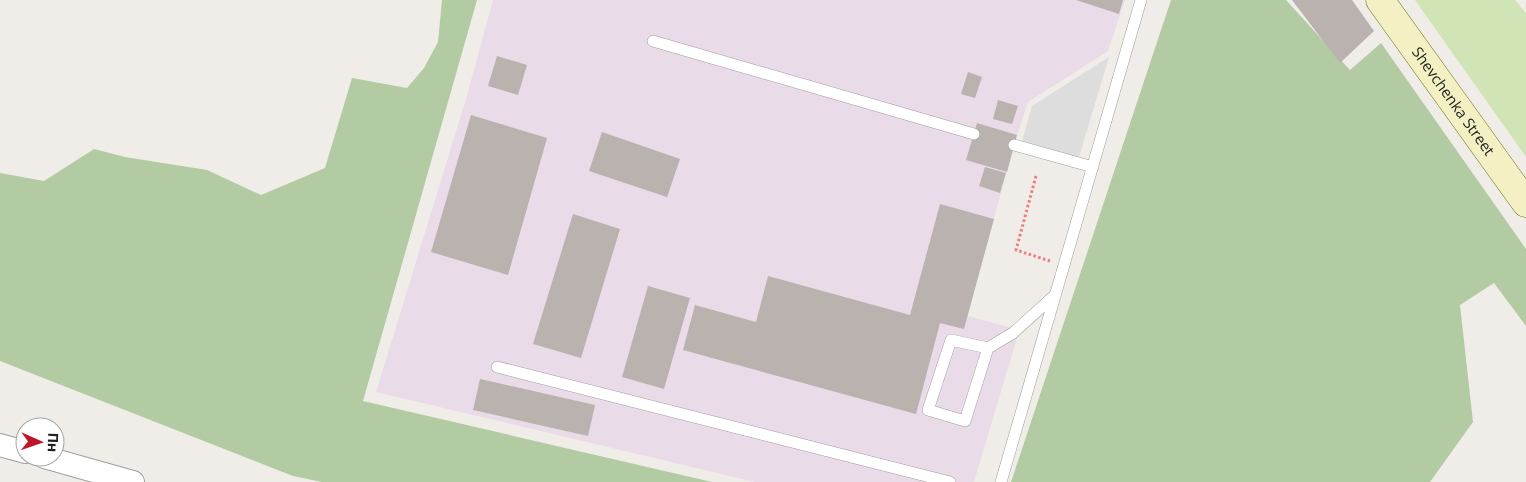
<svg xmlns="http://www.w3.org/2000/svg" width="1526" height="482" viewBox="0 0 1526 482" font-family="'Open Sans',sans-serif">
<rect width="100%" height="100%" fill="#f0ede9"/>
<path fill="#e9dbe7" d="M493 0H1125L1108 51 1028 102 1014 145 967 316 1009 327 1017 338 974 482H755L376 392 466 99Z"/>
<path fill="#d1e4b5" d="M1415 0H1515L1526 13V157Z"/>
<path fill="#b2cba2" d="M442 0H477L363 401 712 482H322L293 476 0 361V173L44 181 94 149 125 157 207 170 261 195 325 168 352 78 407 88 424 68 438 42Z
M1171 0H1286L1350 70 1381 43 1526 249V326L1494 283 1460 305 1473 422 1430 482H1011Z"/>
<path fill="#ddd" d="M1109 57 1079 157 1022 141 1032 106Z"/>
<path fill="#b9b2ae" d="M1076 0H1123L1119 14Z
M1292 0H1352L1374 31 1340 63Z
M497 56 527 65 518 95 488 86Z
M968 72 982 77 975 98 961 94Z
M998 100 1018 106 1012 124 993 119Z
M471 115 547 138 508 275 431 252Z
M977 123 1017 135 1007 172 966 160Z
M602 132 680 159 667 197 589 171Z
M985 167 1006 173 1000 193 979 186Z
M940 204 994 219 964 329 940 323 916 414 683 350 695 305 756 322 768 276 910 315Z
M573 214 620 229 581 358 533 344Z
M648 286 690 298 664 389 622 377Z
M480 379 595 405 588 436 473 410Z"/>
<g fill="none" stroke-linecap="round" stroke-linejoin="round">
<defs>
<path id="lane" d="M653 41 974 134
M1014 145 1093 167
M988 348 951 340 928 410 965 421 988 348 1013 333 1055 295
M497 367 950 482
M1001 482 1141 0"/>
<path id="street" d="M0 445 25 452
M44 457 133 482"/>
<g id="secondary">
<path id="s1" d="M1380 0 1526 203"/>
</g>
</defs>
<use href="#lane" stroke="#9e9e9e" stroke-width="12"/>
<use href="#street" stroke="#9e9e9e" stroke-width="24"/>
<use href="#secondary" stroke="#6e6f11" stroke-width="29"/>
<path stroke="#ec7e7f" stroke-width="3" stroke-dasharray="2.5 2.5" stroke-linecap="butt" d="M1036 176 1016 250 1050 261"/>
<use href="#lane" stroke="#fff" stroke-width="11"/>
<use href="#street" stroke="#fff" stroke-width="22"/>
<use href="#secondary" stroke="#f3f1c3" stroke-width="28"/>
</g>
<g text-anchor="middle" stroke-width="4.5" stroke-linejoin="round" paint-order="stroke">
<g font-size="15" fill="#212121" stroke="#fff">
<text dy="5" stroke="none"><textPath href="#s1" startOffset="125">Shevchenka Street</textPath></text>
</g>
</g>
<g transform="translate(40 442) rotate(92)"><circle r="24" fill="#ffffff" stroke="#a6a6a6"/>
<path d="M0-4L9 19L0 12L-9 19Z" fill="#bc1628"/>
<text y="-8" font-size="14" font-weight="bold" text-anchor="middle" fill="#212121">Пн</text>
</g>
</svg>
